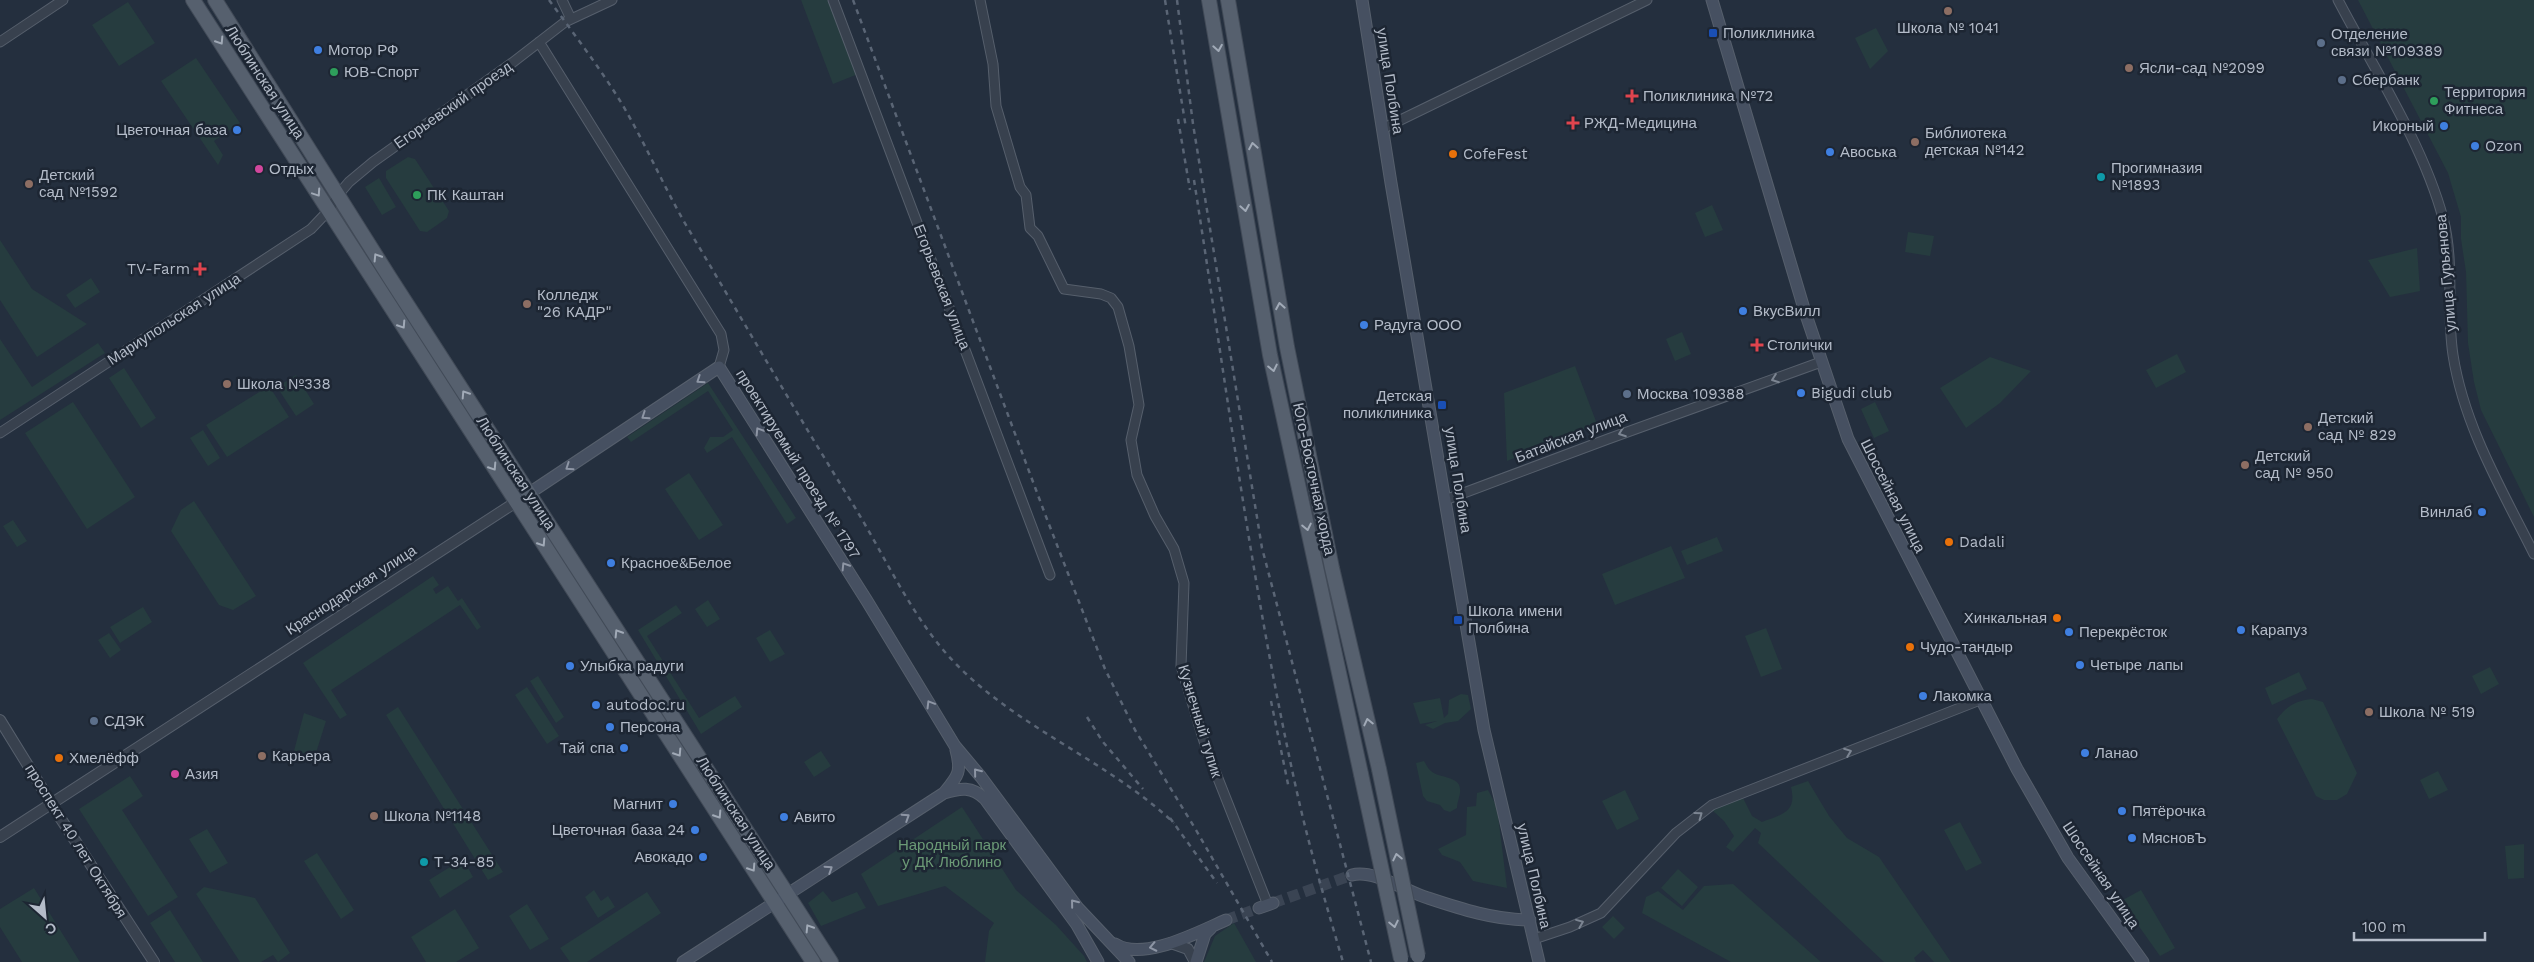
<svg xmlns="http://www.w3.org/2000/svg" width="2534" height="962" viewBox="0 0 2534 962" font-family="'Work Sans',sans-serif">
<rect width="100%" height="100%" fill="#242f3e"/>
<path fill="#263c3f" d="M801 0H828L858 74 833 84Z
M2358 0H2534V517L2481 410 2474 382 2468 343 2466 272 2461 239V217L2448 173Z
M128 2 155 43 119 66 92 25Z
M1876 28 1888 51 1870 69 1855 38Z
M196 58 240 123 214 141 223 155 218 165 161 81Z
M408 157 415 159 449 211 447 218 427 232 420 231 386 178V171Z
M379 178 396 207 382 215 365 187Z
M1712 205 1723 230 1705 237 1695 213Z
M1908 232 1934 236 1930 256 1905 252Z
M0 240 32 289 87 324 37 357 0 300Z
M2417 248 2420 291 2390 297 2368 260Z
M91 278 100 292 75 308 66 295Z
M1682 332 1691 354 1675 361 1666 339Z
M0 339 32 387 98 343 105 353 0 420Z
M2177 354 2186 372 2156 388 2146 370Z
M1990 357 2031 371 2000 403 1966 428 1940 388Z
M1575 366 1597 424 1507 461 1504 393Z
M124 368 156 418 141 428 109 378Z
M296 375 314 404 296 416 277 387Z
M708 383 796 518 787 524 732 437 707 453 704 448 710 437H723L733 430 708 391 631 442 627 437Z
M269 386 289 417 227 457 206 425Z
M73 402 135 497 87 529 25 433Z
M1875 402 1889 431 1874 438 1861 409Z
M203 430 220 458 208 466 190 438Z
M689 473 723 525 699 540 665 489Z
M194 501 256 596 233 610 219 605 171 531 181 510Z
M13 520 27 541 17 547 3 526Z
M1717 537 1723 551 1687 565 1681 551Z
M1671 546 1685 578 1615 605 1602 574Z
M433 576 439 585 433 589 436 594 448 586 458 601 462 598 481 627 477 630 460 605 331 690 347 715 340 719 303 663Z
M708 600 720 619 707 627 695 609Z
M676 605 682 613 647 636 699 718 735 696 742 707 701 734 638 630Z
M143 607 152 622 120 643 110 627Z
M1766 628 1782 669 1761 677 1745 636Z
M770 630 785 654 770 662 756 638Z
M109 633 121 650 110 658 98 640Z
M2490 667 2499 684 2481 694 2472 676Z
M2299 672 2307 689 2272 705 2265 688Z
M538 676 564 717 556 723 530 681Z
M527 687 559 736 547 744 515 695Z
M1461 694 1468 695 1471 709 1458 721 1445 723 1433 729 1425 725 1437 721 1420 724 1413 703 1440 698 1444 718 1448 714 1449 700Z
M2312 699 2323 702 2357 773 2347 794 2337 800H2324L2316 796 2277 719C2287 706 2295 701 2312 699Z
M398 707 503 872 488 880 386 715Z
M304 713 326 721 315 756 294 751Z
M821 751 831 766 814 777 804 762Z
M1424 761C1426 764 1428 769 1431 771 1438 778 1460 776 1460 789 1461 794 1457 802 1457 808L1450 812 1444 810 1440 805 1427 801 1423 796 1416 763Z
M2438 771 2448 790 2429 799 2420 780Z
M130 776 143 796 122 810 178 897 148 916 79 809Z
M1808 781 1829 816 1847 838 1879 857 1951 962H1934L1923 950 1914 958 1916 962H1884L1758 843 1761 833 1755 828 1733 852 1726 847 1734 836 1724 821 1712 810 1743 798 1752 816 1762 822C1783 814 1797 812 1791 787Z
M1488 790 1497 807 1507 888 1473 881 1460 862 1442 855 1438 849 1466 835 1467 807 1476 806 1477 793Z
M1625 790 1639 819 1617 830 1602 801Z
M962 807 1016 890 1056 925 1084 956 1087 962H985L989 931 994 923 945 886 878 906 861 874Z
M1960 822 1982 863 1966 871 1944 830Z
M207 829 228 863 210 873 189 839Z
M2524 844V878L2508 879 2505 846Z
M317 853 354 910 341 919 304 861Z
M463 859 473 877 440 898 429 880Z
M1678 869 1698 887 1682 906 1661 888Z
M1733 884 1821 962H1731L1642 913 1646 897 1658 891 1683 910 1704 886Z
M204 887 255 898 290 953 278 962 273 955 261 962H240L196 894Z
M34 888 80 962H22L0 927V909Z
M594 890 601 901 608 896 615 907 598 918 585 897Z
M2141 890 2175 948 2160 956 2121 901Z
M823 891 832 902 857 892 866 908 821 926 808 903Z
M647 892 661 913 587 962H570L560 948Z
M527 904 549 939 530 950 509 916Z
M455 909 479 948 456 962H426L411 937Z
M170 910 203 962H175L150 923Z
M1613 916 1625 928 1614 939 1602 927Z
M1234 923 1256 962H1204L1215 936Z"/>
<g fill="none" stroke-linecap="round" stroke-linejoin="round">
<path stroke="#3a4453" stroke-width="11" stroke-dasharray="11 5.5" stroke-linecap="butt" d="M1273 903 1352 875
M1226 920 1259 908"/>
<defs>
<path id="minor" d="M562 0 571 19
M833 0 1050 575
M980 0 993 64 996 106 1020 187 1026 195 1030 228 1038 236 1064 289 1101 294 1111 298 1118 307 1129 346 1139 405 1131 440 1137 475 1155 516 1174 549 1184 583 1181 666 1206 748 1268 905
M2338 0C2374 69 2423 144 2443 218 2455 263 2446 310 2453 355 2464 426 2502 490 2534 554
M0 42 63 0
M539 42 721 334 724 350 719 367
M1382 129 1647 0
M0 433 311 229 329 210 338 195 349 182 373 162 512 63 565 22 612 0
M1445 500 1608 439 1821 362
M1534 939 1570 927 1601 913 1676 833 1712 805 1980 700"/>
<path id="tertiary" d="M0 720 61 819 154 962
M0 837 516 502
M1171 943 1188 949 1195 962"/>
<path id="secondary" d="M1362 0 1391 183 1484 730 1539 962
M1712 0 1805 312 1848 439 2017 769 2068 858 2143 962
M516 502 719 367 867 601 955 746 981 777 1078 908 1129 962
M944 793C960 788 972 786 985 799L1077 925 1098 962
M1352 875C1374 869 1407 892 1428 898 1461 909 1495 920 1530 920
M1259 908 1273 903
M1115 944C1143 962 1198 932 1226 920
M683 962 944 793C958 776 962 772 956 750
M1196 962 1205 934 1211 928"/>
<path id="primary" d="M193 0 813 962
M215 0 390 278 831 962
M1209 0 1270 355 1361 774
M1228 0 1287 347 1332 568 1379 769"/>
</defs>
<use href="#minor" stroke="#565f6c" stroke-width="11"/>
<use href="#tertiary" stroke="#565f6c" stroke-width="12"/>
<use href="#secondary" stroke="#565f6c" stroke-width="13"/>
<use href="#primary" stroke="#414a57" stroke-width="16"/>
<use href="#minor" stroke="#38414e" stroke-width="9"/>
<use href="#tertiary" stroke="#38414e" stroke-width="10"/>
<use href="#secondary" stroke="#465061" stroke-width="11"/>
<use href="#primary" stroke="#56606e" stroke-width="14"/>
<path stroke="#5a6575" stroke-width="2.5" stroke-dasharray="5 5" stroke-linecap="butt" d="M549 0C574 34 600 68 622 104 645 143 663 185 686 225 742 319 796 413 854 506 886 558 914 622 957 665 1020 729 1108 761 1174 823
M853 0 1045 514 1105 669 1135 730 1196 830 1272 962
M1165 0 1186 128
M1177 0 1193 124 1262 548 1371 962
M1178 119 1190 190
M1194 180C1226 383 1252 588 1296 788 1309 847 1326 904 1343 962
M1271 701 1289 789
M1087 717 1103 742 1143 789
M1170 818 1217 883"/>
<defs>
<path id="primary-bridge" d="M1379 769 1418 956
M1361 774 1401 959"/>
</defs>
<use href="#primary-bridge" stroke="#414a57" stroke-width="16" stroke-linecap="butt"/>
<use href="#primary-bridge" stroke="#56606e" stroke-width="14"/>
</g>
<defs><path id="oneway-chevron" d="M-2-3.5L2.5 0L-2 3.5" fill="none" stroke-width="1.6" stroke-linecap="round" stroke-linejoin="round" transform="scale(1.25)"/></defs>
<g stroke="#a1aab7">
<use href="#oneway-chevron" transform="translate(220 41) rotate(57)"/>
<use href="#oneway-chevron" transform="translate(1218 48) rotate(80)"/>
<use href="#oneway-chevron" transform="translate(1253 146) rotate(-100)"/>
<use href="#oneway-chevron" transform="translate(317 193) rotate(56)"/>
<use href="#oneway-chevron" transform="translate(1245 208) rotate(80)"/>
<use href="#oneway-chevron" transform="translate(377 257) rotate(-122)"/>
<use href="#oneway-chevron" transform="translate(1280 306) rotate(-100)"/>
<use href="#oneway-chevron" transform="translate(402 325) rotate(57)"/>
<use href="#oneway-chevron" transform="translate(1273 368) rotate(78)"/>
<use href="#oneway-chevron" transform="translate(465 394) rotate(-123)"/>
<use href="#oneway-chevron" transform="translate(493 467) rotate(57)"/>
<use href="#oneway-chevron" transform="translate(1307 527) rotate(78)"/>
<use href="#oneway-chevron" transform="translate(542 543) rotate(57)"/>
<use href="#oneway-chevron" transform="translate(618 633) rotate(-122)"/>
<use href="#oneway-chevron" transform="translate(1368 722) rotate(-103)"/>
<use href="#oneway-chevron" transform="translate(678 753) rotate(57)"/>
<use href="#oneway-chevron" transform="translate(718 815) rotate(57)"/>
<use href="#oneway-chevron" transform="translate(1397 857) rotate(-102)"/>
<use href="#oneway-chevron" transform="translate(752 868) rotate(57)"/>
<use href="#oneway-chevron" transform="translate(1394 924) rotate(78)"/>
<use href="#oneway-chevron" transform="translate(809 928) rotate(-122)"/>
</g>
<g stroke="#7c8592">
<use href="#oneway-chevron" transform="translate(1775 379) rotate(160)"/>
<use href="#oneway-chevron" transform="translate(1622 433) rotate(160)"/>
<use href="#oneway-chevron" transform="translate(1848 752) rotate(-21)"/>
<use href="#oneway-chevron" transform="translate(1699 815) rotate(-36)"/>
<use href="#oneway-chevron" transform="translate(1580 923) rotate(-22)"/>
</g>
<g stroke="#8e96a5">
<use href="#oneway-chevron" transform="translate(700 380) rotate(146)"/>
<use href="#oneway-chevron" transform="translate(645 416) rotate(146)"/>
<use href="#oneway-chevron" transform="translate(759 431) rotate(-122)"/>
<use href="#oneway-chevron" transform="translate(569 467) rotate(146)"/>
<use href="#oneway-chevron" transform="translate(845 566) rotate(-122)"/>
<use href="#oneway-chevron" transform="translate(930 704) rotate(-121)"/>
<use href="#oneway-chevron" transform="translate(977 772) rotate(-129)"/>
<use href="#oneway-chevron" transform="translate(906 817) rotate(-33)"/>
<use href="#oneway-chevron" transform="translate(829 869) rotate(-33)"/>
<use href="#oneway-chevron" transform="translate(1074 903) rotate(-129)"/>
<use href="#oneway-chevron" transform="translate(1153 947) rotate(168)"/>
</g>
<g fill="#8d6e63" stroke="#1d2633" stroke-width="2">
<circle cx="1948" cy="11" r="5"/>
<circle cx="2129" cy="68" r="5"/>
<circle cx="1915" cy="142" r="5"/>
<circle cx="29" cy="184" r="5"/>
<circle cx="527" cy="304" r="5"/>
<circle cx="227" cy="384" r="5"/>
<circle cx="2308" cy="427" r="5"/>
<circle cx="2245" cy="465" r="5"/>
<circle cx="2369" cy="712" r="5"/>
<circle cx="262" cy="756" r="5"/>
<circle cx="374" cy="816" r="5"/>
</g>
<g fill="#1a4fb4" stroke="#1d2633" stroke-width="2">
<rect x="1708" y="28" width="10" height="10" rx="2.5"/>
<rect x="1437" y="400" width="10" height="10" rx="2.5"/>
<rect x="1453" y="615" width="10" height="10" rx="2.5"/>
</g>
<g fill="#5c6f8a" stroke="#1d2633" stroke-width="2">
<circle cx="2321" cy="43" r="5"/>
<circle cx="2342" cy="80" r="5"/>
<circle cx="1627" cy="394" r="5"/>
<circle cx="94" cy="721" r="5"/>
</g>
<g fill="#3f7fe0" stroke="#1d2633" stroke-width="2">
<circle cx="318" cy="50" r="5"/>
<circle cx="2444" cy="126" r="5"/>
<circle cx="237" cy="130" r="5"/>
<circle cx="2475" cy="146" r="5"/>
<circle cx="1830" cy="152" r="5"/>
<circle cx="1743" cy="311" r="5"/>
<circle cx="1364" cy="325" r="5"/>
<circle cx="1801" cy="393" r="5"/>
<circle cx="2482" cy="512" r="5"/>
<circle cx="611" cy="563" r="5"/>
<circle cx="2241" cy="630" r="5"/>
<circle cx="2069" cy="632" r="5"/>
<circle cx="2080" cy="665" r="5"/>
<circle cx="570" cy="666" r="5"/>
<circle cx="1923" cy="696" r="5"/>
<circle cx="596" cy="705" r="5"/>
<circle cx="610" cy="727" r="5"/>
<circle cx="624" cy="748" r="5"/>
<circle cx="2085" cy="753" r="5"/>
<circle cx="673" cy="804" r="5"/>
<circle cx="2122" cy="811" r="5"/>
<circle cx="784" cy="817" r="5"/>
<circle cx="695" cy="830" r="5"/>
<circle cx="2132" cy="838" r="5"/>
<circle cx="703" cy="857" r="5"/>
</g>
<g fill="#2e9e5b" stroke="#1d2633" stroke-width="2">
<circle cx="334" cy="72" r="5"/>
<circle cx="2434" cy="101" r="5"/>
<circle cx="417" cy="195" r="5"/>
</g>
<g fill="#e0444e" stroke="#1d2633" stroke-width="2">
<path d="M1629.5 88.5h5v5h5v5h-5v5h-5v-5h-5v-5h5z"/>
<path d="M1570.5 115.5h5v5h5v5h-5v5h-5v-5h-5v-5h5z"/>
<path d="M197.5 261.5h5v5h5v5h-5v5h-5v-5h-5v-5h5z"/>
<path d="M1754.5 337.5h5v5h5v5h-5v5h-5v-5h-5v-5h5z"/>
</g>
<g fill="#e8710a" stroke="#1d2633" stroke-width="2">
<circle cx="1453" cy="154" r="5"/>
<circle cx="1949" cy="542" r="5"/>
<circle cx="2057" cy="618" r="5"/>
<circle cx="1910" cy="647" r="5"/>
<circle cx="59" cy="758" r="5"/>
</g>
<g fill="#d1479c" stroke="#1d2633" stroke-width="2">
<circle cx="259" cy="169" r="5"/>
<circle cx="175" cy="774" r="5"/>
</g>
<g fill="#0f9aa8" stroke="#1d2633" stroke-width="2">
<circle cx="2101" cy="177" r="5"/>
<circle cx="424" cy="862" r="5"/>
</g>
<g text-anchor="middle" stroke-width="5" stroke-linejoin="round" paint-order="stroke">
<g font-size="15" fill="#b4bcc9" stroke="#1d2633" text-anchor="start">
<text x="1948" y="33" text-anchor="middle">Школа № 1041</text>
<text x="1723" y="38">Поликлиника</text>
<text x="2331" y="39">Отделение<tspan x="2331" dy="17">связи №109389</tspan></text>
<text x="328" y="55">Мотор РФ</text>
<text x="2139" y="73">Ясли-сад №2099</text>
<text x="344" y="77">ЮВ-Спорт</text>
<text x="2352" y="85">Сбербанк</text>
<text x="2444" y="97">Территория<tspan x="2444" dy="17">Фитнеса</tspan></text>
<text x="1643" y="101">Поликлиника №72</text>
<text x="1584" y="128">РЖД-Медицина</text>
<text x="2434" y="131" text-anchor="end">Икорный</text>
<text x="227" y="135" text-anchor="end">Цветочная база</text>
<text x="1925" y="138">Библиотека<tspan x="1925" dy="17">детская №142</tspan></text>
<text x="2485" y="151">Ozon</text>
<text x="1840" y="157">Авоська</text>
<text x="1463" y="159">CofeFest</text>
<text x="2111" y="173">Прогимназия<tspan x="2111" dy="17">№1893</tspan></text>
<text x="269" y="174">Отдых</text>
<text x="39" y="180">Детский<tspan x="39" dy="17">сад №1592</tspan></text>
<text x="427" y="200">ПК Каштан</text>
<text x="190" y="274" text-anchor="end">TV-Farm</text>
<text x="537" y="300">Колледж<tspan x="537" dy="17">"26 КАДР"</tspan></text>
<text x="1753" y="316">ВкусВилл</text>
<text x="1374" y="330">Радуга ООО</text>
<text x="1767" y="350">Столички</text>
<text x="237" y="389">Школа №338</text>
<text x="1811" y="398">Bigudi club</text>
<text x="1637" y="399">Москва 109388</text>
<text x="1432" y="401" text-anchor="end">Детская<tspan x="1432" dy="17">поликлиника</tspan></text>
<text x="2318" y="423">Детский<tspan x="2318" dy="17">сад № 829</tspan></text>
<text x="2255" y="461">Детский<tspan x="2255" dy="17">сад № 950</tspan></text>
<text x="2472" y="517" text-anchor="end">Винлаб</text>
<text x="1959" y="547">Dadali</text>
<text x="621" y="568">Красное&amp;Белое</text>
<text x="1468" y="616">Школа имени<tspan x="1468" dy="17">Полбина</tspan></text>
<text x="2047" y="623" text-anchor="end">Хинкальная</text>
<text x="2251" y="635">Карапуз</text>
<text x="2079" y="637">Перекрёсток</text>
<text x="1920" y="652">Чудо-тандыр</text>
<text x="2090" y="670">Четыре лапы</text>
<text x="580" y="671">Улыбка радуги</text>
<text x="1933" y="701">Лакомка</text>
<text x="606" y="710">autodoc.ru</text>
<text x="2379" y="717">Школа № 519</text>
<text x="104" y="726">СДЭК</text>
<text x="620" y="732">Персона</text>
<text x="614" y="753" text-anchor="end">Тай спа</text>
<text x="2095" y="758">Ланао</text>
<text x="272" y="761">Карьера</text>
<text x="69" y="763">Хмелёфф</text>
<text x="185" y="779">Азия</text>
<text x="663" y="809" text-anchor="end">Магнит</text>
<text x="2132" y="816">Пятёрочка</text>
<text x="384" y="821">Школа №1148</text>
<text x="794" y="822">Авито</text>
<text x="685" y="835" text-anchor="end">Цветочная база 24</text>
<text x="2142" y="843">МясновЪ</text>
<text x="693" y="862" text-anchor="end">Авокадо</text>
<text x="434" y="867">Т-34-85</text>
</g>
<g font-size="15" fill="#b4bcc9" stroke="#1d2633">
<text transform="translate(1390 81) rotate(81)" y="5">улица Полбина</text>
<text transform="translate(265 82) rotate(57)" y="5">Люблинская улица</text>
<text transform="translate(453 105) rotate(-35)" y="5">Егорьевский проезд</text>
<text transform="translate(2446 273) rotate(-95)" y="5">улица Гурьянова</text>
<text transform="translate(942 287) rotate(69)" y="5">Егорьевская улица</text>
<text transform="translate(174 319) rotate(-33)" y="5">Мариупольская улица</text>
<text transform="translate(1571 437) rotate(-21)" y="5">Батайская улица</text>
<text transform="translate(798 464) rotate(58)" y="5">проектируемый проезд № 1797</text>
<text transform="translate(516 473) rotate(57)" y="5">Люблинская улица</text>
<text transform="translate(1314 479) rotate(78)" y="5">Юго-Восточная хорда</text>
<text transform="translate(1458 480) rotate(81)" y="5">улица Полбина</text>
<text transform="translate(1893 496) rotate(63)" y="5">Шоссейная улица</text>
<text transform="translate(351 590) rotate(-33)" y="5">Краснодарская улица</text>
<text transform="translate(1200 721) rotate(73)" y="5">Кузнечный тупик</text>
<text transform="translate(736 813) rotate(57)" y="5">Люблинская улица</text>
<text transform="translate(76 841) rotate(58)" y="5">проспект 40 лет Октября</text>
<text transform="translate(2101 875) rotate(56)" y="5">Шоссейная улица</text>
<text transform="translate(1534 876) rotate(77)" y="5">улица Полбина</text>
</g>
<g font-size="15" fill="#6b9a76" stroke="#1d2633">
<text x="952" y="850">Народный парк<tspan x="952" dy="17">у ДК Люблино</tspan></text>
</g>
</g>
<g transform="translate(45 917) rotate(153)" stroke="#1d2633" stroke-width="4" paint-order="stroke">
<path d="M0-4L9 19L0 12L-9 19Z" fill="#b4bcc9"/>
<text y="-8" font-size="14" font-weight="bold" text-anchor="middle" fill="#b4bcc9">С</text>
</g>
<path d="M2354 932v8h131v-8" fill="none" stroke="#b4bcc9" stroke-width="2.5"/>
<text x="2362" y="932" font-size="15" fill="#b4bcc9" stroke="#1d2633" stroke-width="4" paint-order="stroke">100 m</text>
</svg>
